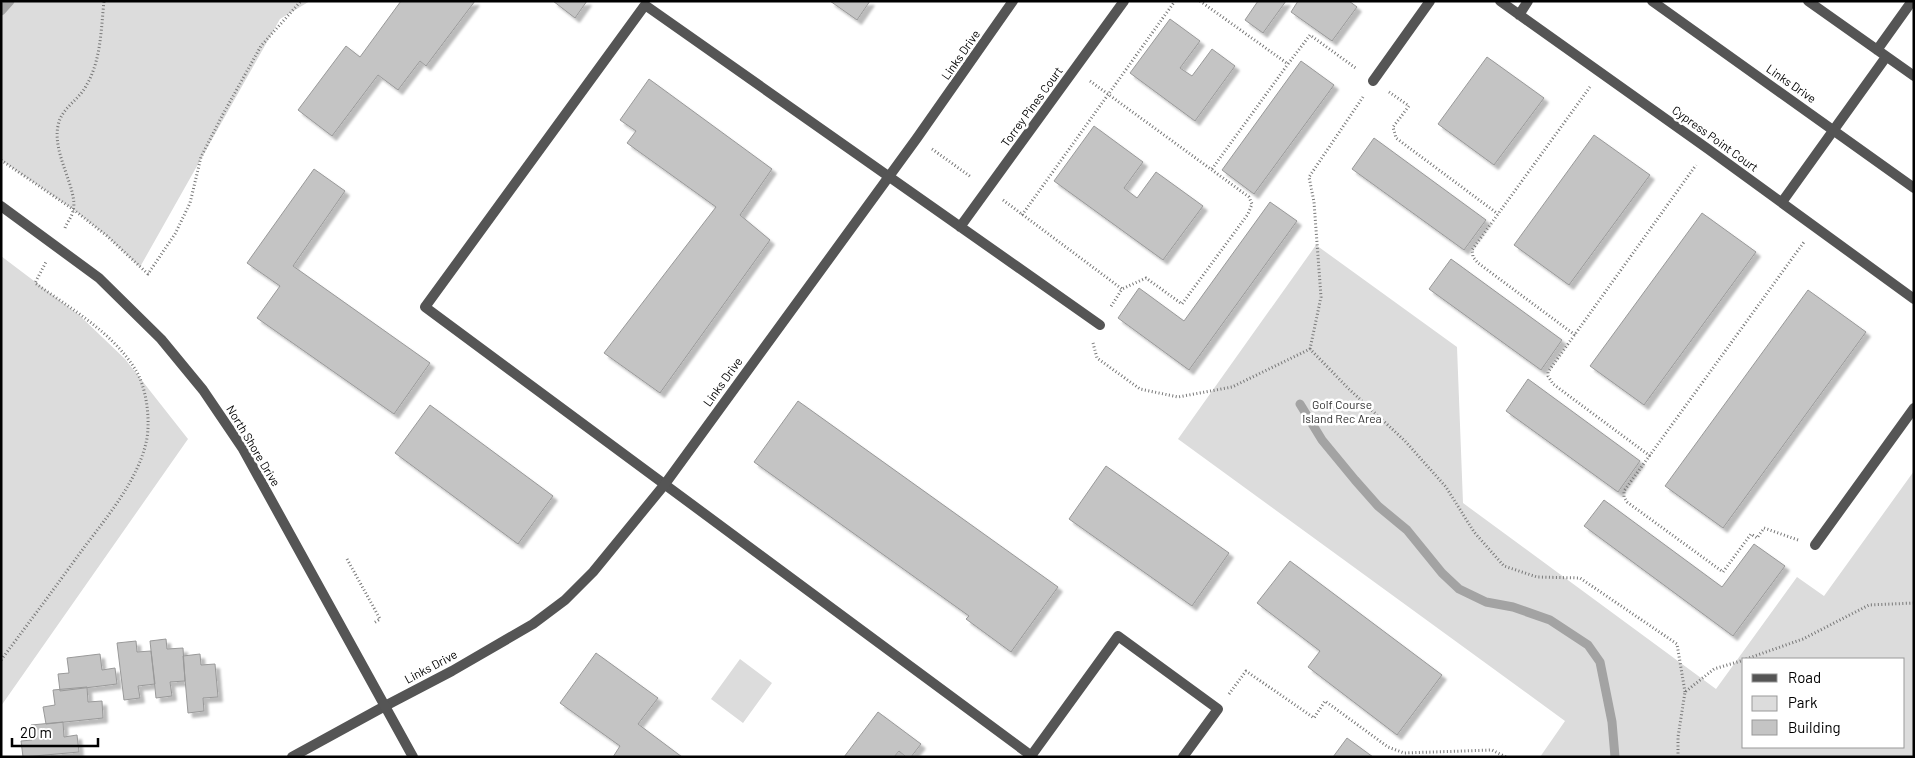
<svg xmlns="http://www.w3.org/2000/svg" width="1915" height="758" viewBox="0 0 1915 758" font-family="Barlow,sans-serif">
<defs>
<filter id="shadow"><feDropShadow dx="4.5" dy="4.5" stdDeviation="1" flood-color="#0004"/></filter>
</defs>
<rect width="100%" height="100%" fill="#fff"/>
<path fill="#dcdcdc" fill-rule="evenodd" d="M1 1H310L280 19 140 267 107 236 74 210 1 160Z
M1316 245 1457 347 1463 503 1716 689 1797 577 1824 596 1914 471V757H1540L1565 721 1178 439ZM1904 659V747H1744V659Z
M1 256 79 315 125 359 188 439 1 706Z
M740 659 772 683 743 723 711 699Z"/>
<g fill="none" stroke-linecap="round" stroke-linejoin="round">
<path stroke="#a3a3a3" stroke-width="9" d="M1 11 10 1
M1300 404 1322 440 1355 480 1378 506 1407 530 1442 573 1459 589 1486 602 1513 607 1550 620 1588 645 1600 662 1612 722 1615 757"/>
</g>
<path fill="#c4c4c4" stroke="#999" filter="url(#shadow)" d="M401 1H475L426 66 420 61 398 90 378 75 332 136 298 110 346 46 360 57Z
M553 1H587L575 18Z
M830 1H870L857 20Z
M1258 1H1286L1263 33 1245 20Z
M1298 1H1349L1357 7 1332 41 1291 12Z
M1170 19 1200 41 1180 68 1192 76 1212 49 1235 66 1195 121 1130 73Z
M1487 57 1544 98 1494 165 1438 124Z
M1301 61 1334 85 1254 194 1222 170Z
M649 79 772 169 740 215 770 240 660 393 604 353 716 207 627 143 636 131 620 120Z
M1094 126 1143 162 1124 188 1137 198 1156 172 1203 206 1163 260 1054 181Z
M1594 135 1650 175 1569 285 1514 245Z
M1374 138 1486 220 1464 250 1352 169Z
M314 169 345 191 293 266 430 363 394 414 257 318 280 286 247 263Z
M1270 202 1297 221 1189 370 1118 318 1139 288 1184 321Z
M1702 213 1756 252 1644 405 1590 366Z
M1451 259 1562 340 1541 370 1429 289Z
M1808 290 1866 332 1723 528 1665 486Z
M1528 379 1640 461 1618 492 1506 411Z
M798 401 1058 587 1011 652 966 619 969 616 754 462Z
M430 405 553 496 518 544 395 453Z
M1106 466 1229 553 1192 606 1069 519Z
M1604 500 1722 587 1754 544 1785 566 1733 636 1584 526Z
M1290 561 1442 675 1397 735 1308 667 1320 651 1257 603Z
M166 639 167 649 183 648 185 681 170 682 172 696 156 698 150 641Z
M136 641 137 652 151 651 155 684 138 686 140 698 124 700 117 643Z
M596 653 658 698 638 724 682 757H613L620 746 560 703Z
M100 654 102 670 115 668 117 684 60 691 58 674 69 673 67 658Z
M200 654 201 665 215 664 218 697 203 698 204 711 188 713 183 656Z
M87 687 88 702 102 701 103 718 46 724 43 707 55 705 53 690Z
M878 712 921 744 911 757H906L899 751 894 757H844Z
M63 722 64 737 77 735 79 752 23 757 21 741 32 740 31 725Z
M1347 738 1373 757H1333Z"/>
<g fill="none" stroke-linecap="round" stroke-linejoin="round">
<path stroke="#777" stroke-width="3" stroke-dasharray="1 2.5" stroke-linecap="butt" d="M1200 1 1288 64 1310 35 1357 69
M1090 81 1249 197 1252 204 1248 214 1182 304 1146 278 1122 289
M1389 92 1409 106 1393 127 1396 138 1498 214
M932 149 971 177
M1 160 74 210 107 236 148 274 175 234 190 203 201 157 222 116 261 46 301 1
M1212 169 1288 64
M1003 200 1122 289 1110 308
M1022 215 1175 1
M65 228C67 222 72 217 73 211 79 191 52 154 58 126 61 108 78 101 86 86 101 61 101 30 104 1
M1575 335 1478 263 1473 257 1472 250 1590 87
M1093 343 1097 358 1140 389 1178 397 1232 387 1310 349 1349 389 1405 441 1446 487 1474 532 1504 566 1537 577 1580 578 1677 644 1685 692
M1310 349 1321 297 1314 202 1309 177 1363 97
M1650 456 1553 384 1548 376V372L1696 165
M1798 540 1764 528 1757 538 1751 534 1723 572 1627 502 1624 497V491L1804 242
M347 559 380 619 374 623
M1746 659 1803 639 1869 605 1914 603
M1 660C28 624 54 589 80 553 105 519 136 484 146 443 151 423 147 387 135 369 112 332 70 308 35 283L46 262
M1229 694 1246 671 1314 718 1325 701 1388 747 1404 753 1492 750 1506 757
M1678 757V737L1685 692 1714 669 1744 660"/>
<path stroke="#555" stroke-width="10" d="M1500 1 1708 149 1914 299
M1808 1 1914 76
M1519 15 1528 1
M1877 50 1912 1
M1373 81 1430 1
M1782 202 1886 57
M960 227 1124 1
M1815 545 1914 408
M1031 756 1118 636 1218 709 1183 757
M292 757 385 706
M1033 757 425 307 645 5 1100 325"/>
<path stroke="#555" stroke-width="10" d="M1652 1 1914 188
M385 706 452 671 533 624 565 600 593 572 665 484 917 138 1013 1"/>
<path stroke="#555" stroke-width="10" d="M1 206 99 278 161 339 203 390 243 449 413 757"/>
</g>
<g text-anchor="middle" stroke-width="5" stroke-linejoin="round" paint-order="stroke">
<g font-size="12" fill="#000" stroke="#fff">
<text transform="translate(961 55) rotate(-55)" y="4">Links Drive</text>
<text transform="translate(1791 84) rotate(35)" y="4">Links Drive</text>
<text transform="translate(1032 107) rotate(-54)" y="4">Torrey Pines Court</text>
<text transform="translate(1715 139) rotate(36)" y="4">Cypress Point Court</text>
<text transform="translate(723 382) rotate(-54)" y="4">Links Drive</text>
<text transform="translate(253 446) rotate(59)" y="4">North Shore Drive</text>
<text transform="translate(431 667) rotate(-28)" y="4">Links Drive</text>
</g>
<g font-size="12" fill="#333" stroke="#fff">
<text x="1342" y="409">Golf Course<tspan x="1342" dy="14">Island Rec Area</tspan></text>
</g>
</g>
<rect width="1915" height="758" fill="none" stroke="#000000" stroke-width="5"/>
<rect x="1742" y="658" width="162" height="90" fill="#ffffff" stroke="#999999"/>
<rect x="1752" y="674" width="25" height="8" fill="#555555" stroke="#999999"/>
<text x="1788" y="683" font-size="15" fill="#000000">Road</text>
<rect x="1752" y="696" width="25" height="15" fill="#dcdcdc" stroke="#999999"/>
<text x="1788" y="708" font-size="15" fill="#000000">Park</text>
<rect x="1752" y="720" width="25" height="15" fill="#c4c4c4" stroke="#999999"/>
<text x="1788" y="733" font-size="15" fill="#000000">Building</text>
<path d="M12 738v8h86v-8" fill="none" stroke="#000000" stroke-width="2.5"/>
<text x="20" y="738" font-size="15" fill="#000000" stroke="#ffffff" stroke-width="4" paint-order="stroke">20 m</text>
</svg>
